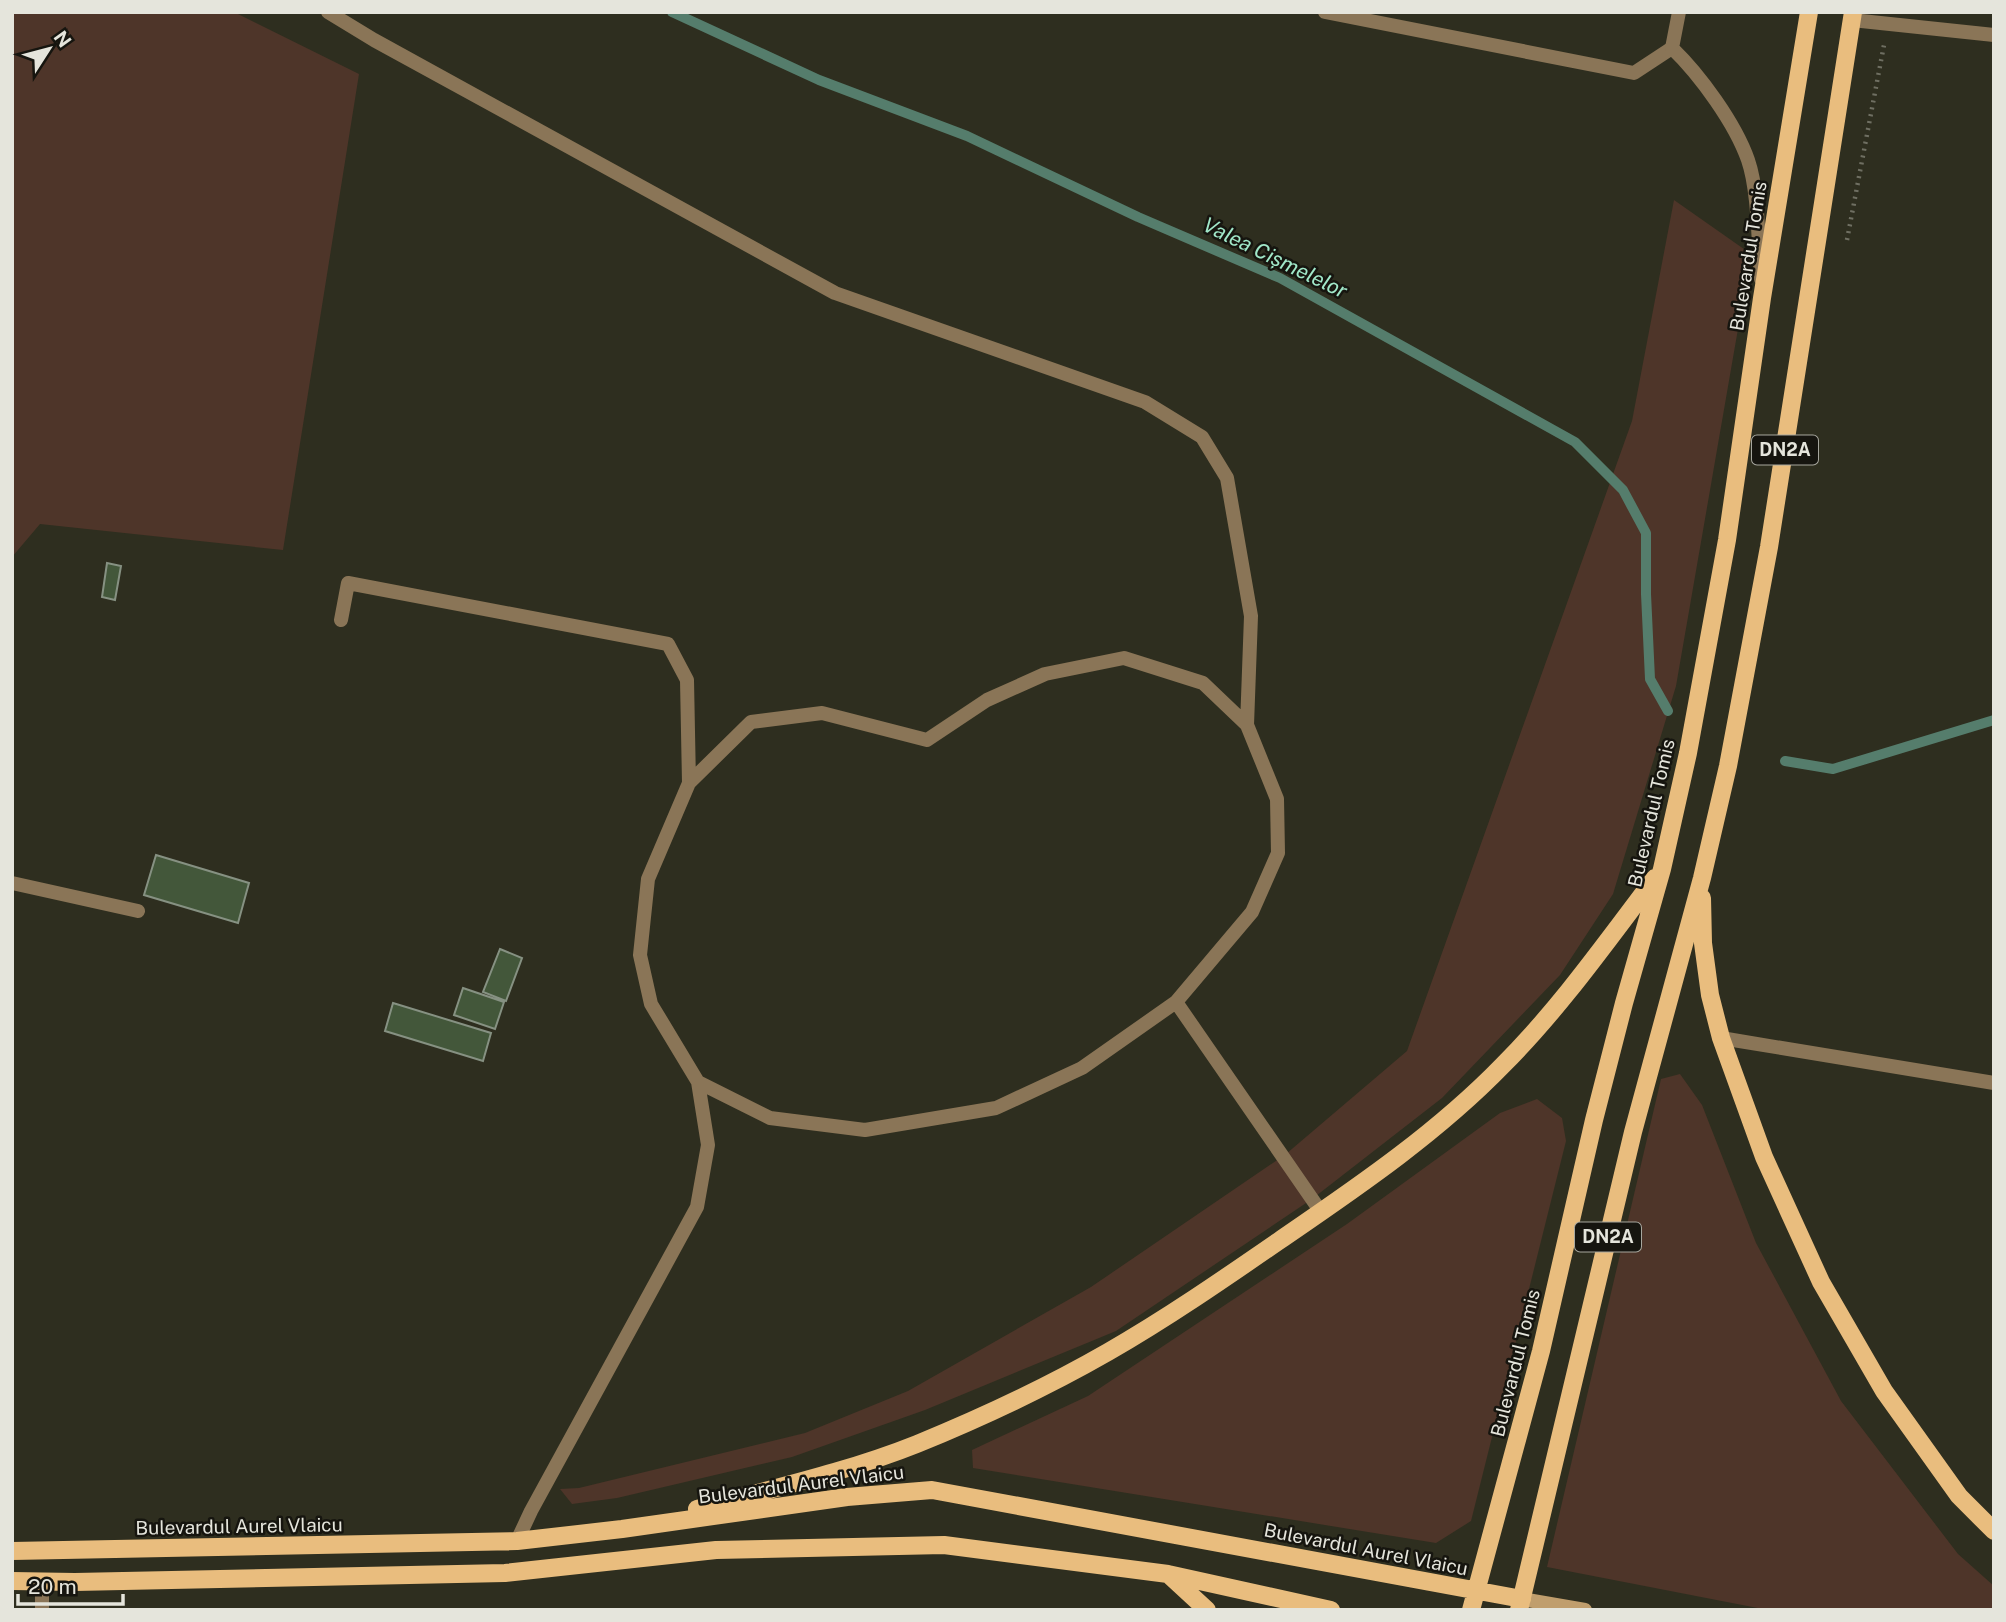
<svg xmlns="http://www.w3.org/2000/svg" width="2006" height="1622" viewBox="0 0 2006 1622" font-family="'Public Sans',sans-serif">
<rect width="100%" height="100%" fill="#2e2e1f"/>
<path fill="#4e3529" d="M12 12H234L359 74 283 550 40 524 12 557Z
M1674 200 1751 254 1676 686 1613 894 1560 975 1442 1098 1312 1199 1116 1331 925 1410 792 1457 617 1498 572 1504 560 1489 579 1488 805 1433 908 1391 1091 1287 1286 1154 1407 1051 1632 421Z
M1680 1074 1702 1105 1756 1243 1841 1401 1958 1554 1994 1586V1610H1768L1547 1567 1661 1079Z
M1537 1099 1562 1118 1566 1141 1471 1521 1436 1543 973 1468 972 1450 1088 1396 1347 1224 1500 1113Z"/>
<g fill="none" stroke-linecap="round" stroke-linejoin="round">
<path stroke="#557d6c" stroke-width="10" d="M672 12 819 80 967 136 1138 217 1280 278 1575 442 1623 490 1646 533V594L1650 679 1668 711
M1785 761 1833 769 1994 720"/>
</g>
<path fill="#43573a" stroke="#869182" stroke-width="2" d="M107 563 121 566 115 600 102 597Z
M156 855 249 883 238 923 144 895Z
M500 949 522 958 506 1001 483 992Z
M463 988 504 1002 495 1029 454 1015Z
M393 1003 491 1033 483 1061 385 1031Z"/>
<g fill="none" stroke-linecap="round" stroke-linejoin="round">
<path stroke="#6f6f62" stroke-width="4.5" stroke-dasharray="2 5" stroke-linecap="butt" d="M1847 240 1884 45"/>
<path stroke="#8a7557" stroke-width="14" d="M328 12 374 40 835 293 1145 402 1202 437 1227 478 1251 616 1247 725 1277 799 1278 853 1252 912 1176 1002 1082 1068 996 1108 865 1130 770 1118 698 1082
M1325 12 1634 73 1672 48
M1852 20 1994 35
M341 620 348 583 668 644 687 680 689 783
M12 883 138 911
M1176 1002 1321 1212
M1721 1038 1994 1083
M517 1541 531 1511 697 1207 708 1145 698 1082 651 1004 640 955 648 879 689 783 751 722 822 713 927 740 987 700 1045 674 1124 658 1203 683 1247 725
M42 1610V1582"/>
<path stroke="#8a7557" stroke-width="14" d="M1679 12 1672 48C1700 75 1735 123 1748 160 1759 192 1758 244 1761 279"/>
<path stroke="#c09e6d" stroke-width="14" d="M1522 1599 1585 1610"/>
<path stroke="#e9bd7e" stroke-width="18" d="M1702 898 1703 943 1710 995 1721 1038 1764 1157 1821 1282 1884 1391 1959 1496 1994 1531
M697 1509C770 1489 847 1472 917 1444 983 1417 1047 1387 1108 1352 1169 1317 1228 1276 1286 1236 1362 1184 1439 1131 1503 1065 1560 1008 1607 941 1655 878
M12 1551 517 1541 622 1529 847 1497 932 1490 1522 1599
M1168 1574 1207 1610
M12 1581 75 1582 505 1573 716 1550 944 1545 1168 1574 1331 1610
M1471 1610 1541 1351 1594 1120 1624 1003 1662 869 1688 753 1727 540 1762 298 1809 12
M1519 1610 1633 1132 1702 878 1728 766 1769 547 1853 12"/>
</g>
<g text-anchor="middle" stroke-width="5" stroke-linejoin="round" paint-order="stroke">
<g fill="#16150f" stroke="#a7a79e" stroke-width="2">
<rect x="1752" y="435.5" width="66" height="29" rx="5"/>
<rect x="1575" y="1222.5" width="66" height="29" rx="5"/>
</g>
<g font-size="18" font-weight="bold" fill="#e5e5dc">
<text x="1785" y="456">DN2A</text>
<text x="1608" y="1243">DN2A</text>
</g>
<g font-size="19" fill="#e5e5dc" stroke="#16150f">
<text transform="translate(1748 256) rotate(-81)" y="7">Bulevardul Tomis</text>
<text transform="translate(1651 813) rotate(-77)" y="7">Bulevardul Tomis</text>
<text transform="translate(1515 1363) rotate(-76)" y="7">Bulevardul Tomis</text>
<text transform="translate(801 1484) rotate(-7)" y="7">Bulevardul Aurel Vlaicu</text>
<text transform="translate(239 1526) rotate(-1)" y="7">Bulevardul Aurel Vlaicu</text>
<text transform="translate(1366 1549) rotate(11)" y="7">Bulevardul Aurel Vlaicu</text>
</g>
<g font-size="21" font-style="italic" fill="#a1e8c9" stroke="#16150f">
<text transform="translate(1275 258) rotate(26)" y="7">Valea Cișmelelor</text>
</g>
</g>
<rect width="2006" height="1622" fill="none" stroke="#e5e5dc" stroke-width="28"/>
<g transform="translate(49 49) rotate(54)" stroke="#16150f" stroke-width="5" paint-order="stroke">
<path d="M0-5L12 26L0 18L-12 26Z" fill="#e5e5dc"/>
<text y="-10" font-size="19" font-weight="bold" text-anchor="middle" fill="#e5e5dc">N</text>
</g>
<path d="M18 1594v10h105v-10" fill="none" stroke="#e5e5dc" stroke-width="3.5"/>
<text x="28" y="1594" font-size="21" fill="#e5e5dc" stroke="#16150f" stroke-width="5" paint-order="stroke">20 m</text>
</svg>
